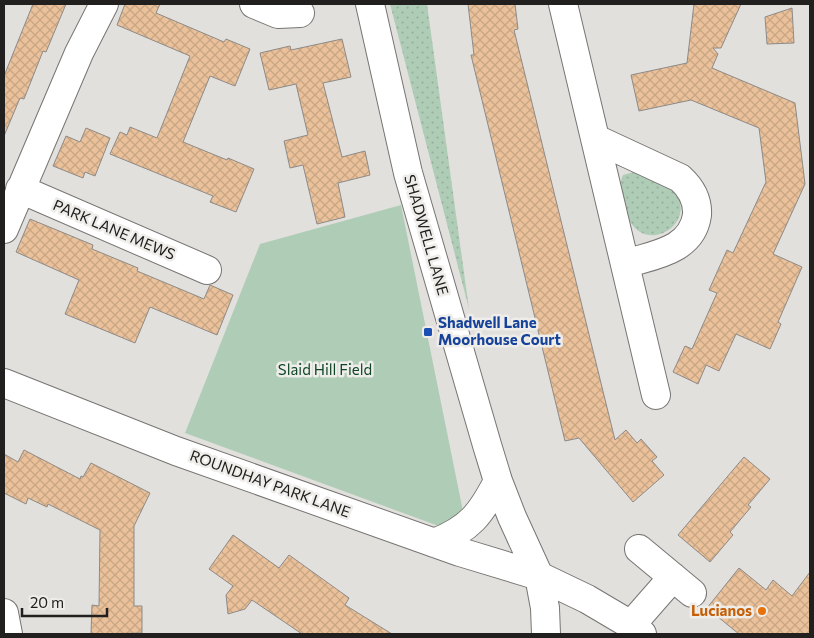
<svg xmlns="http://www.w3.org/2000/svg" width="814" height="638" viewBox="0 0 814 638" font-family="Commissioner,sans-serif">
<defs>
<pattern id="grass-dots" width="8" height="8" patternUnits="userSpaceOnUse" patternTransform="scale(1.25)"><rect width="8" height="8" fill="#afcdb6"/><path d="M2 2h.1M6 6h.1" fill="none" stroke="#96b09c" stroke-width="1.8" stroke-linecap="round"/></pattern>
<pattern id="building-cross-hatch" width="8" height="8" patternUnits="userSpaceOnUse" patternTransform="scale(1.25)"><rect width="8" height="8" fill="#eac19a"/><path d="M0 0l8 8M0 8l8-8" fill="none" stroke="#c8a684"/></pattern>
</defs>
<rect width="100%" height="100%" fill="#e2e0dd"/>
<path fill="url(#grass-dots)" d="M390 4H427L469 309Z
M634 172C646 177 666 182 675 193 697 222 650 253 631 223 628 219 628 211 626 205 623 195 618 185 623 175Z"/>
<path fill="#afcdb6" d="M401 205 466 526 463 535 185 433 260 244Z"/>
<path fill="url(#building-cross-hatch)" stroke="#8d8a88" d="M33 4H66L46 52 43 51 24 99 20 98 4 136V76Z
M125 4H160L156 13 224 42 226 39 250 49 235 86 210 76 183 142 227 160 228 158 254 169 236 212 210 202 213 196 110 154 120 132 127 135 130 127 157 138 190 56 117 25Z
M468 4H515L518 29 514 30 615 440 626 430 637 443 641 439 657 457 652 461 664 475 633 502 579 438 565 441 471 55H474Z
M694 4H741L721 48H713L718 54 712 68 795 103 805 184 773 254 802 267 778 322 781 324 770 349 736 334 719 371 706 365 698 384 673 372 685 346 692 349 717 293 709 290 727 250 733 253 766 182 759 128 691 100 639 111 631 75 687 63Z
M792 8 794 43 767 44 765 17Z
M342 39 351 77 323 83 342 157 365 151 370 175 338 183 345 217 317 224 303 165 290 168 284 141 308 135 296 84 269 90 260 53 290 46 291 50Z
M86 128 110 138 95 176 85 172 83 178 53 166 66 136 80 142Z
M30 219 93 245 92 249 138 268 137 271 204 299 210 285 233 295 217 335 150 307 135 343 65 314 79 280 16 252Z
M24 450 80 479 81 476 83 477 91 463 150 493 134 526V606H142V633L91 634 92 605 99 606 100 530 48 504 47 507 28 498 26 504 4 493V454L18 462Z
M744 457 770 479 748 505 751 507 730 532 733 535 710 562 678 535Z
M233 535 279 568 289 555 349 598 345 605 392 634H302L252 600 245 609 228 614 226 595 233 586 209 569Z
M739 568 766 590 773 580 792 596 810 572V634H739L707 608Z"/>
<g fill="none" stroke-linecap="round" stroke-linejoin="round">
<defs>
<path id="minor" d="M254 4 278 14 300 13
M370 4 408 173 487 445 498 481 512 517 539 576 545 608 546 634
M563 4 656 395
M596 139 680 178C691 188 698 200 697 215 692 251 653 255 625 264
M20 189 207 270
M4 229 79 53 104 4
M4 383 176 451 460 552 539 576 587 599 631 625 642 634
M434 543C470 529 481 514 498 481
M639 549 692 593
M4 613 8 634
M631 625 673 577"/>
</defs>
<use href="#minor" stroke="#777573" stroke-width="30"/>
<use href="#minor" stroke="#fff" stroke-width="28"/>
</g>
<rect fill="#1a4fb4" stroke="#efedea" stroke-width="2" x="423" y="327" width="10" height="10" rx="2.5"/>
<circle fill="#e8710a" stroke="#efedea" stroke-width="2" cx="762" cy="611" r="5"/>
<g text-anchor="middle" stroke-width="5" stroke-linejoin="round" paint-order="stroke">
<g font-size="15" fill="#21201f" stroke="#efedea">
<text transform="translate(114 230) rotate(23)" y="5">PARK LANE MEWS</text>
<text transform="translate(426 235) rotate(74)" y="5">SHADWELL LANE</text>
<text transform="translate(270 484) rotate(20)" y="5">ROUNDHAY PARK LANE</text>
</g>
<g font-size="15" font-weight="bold" fill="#164399" stroke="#efedea" text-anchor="start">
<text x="438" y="328">Shadwell Lane<tspan x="438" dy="17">Moorhouse Court</tspan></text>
</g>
<g font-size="15" fill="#0e4625" stroke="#efedea">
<text x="325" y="375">Slaid Hill Field</text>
</g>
<g font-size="15" font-weight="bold" fill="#c56008" stroke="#efedea" text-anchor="end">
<text x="752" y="616">Lucianos</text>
</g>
</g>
<rect width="814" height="638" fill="none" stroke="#21201f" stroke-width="10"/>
<path d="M22 608v8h85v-8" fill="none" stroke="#21201f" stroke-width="2.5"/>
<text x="30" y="608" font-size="15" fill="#21201f" stroke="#efedea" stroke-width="4" paint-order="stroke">20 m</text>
</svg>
